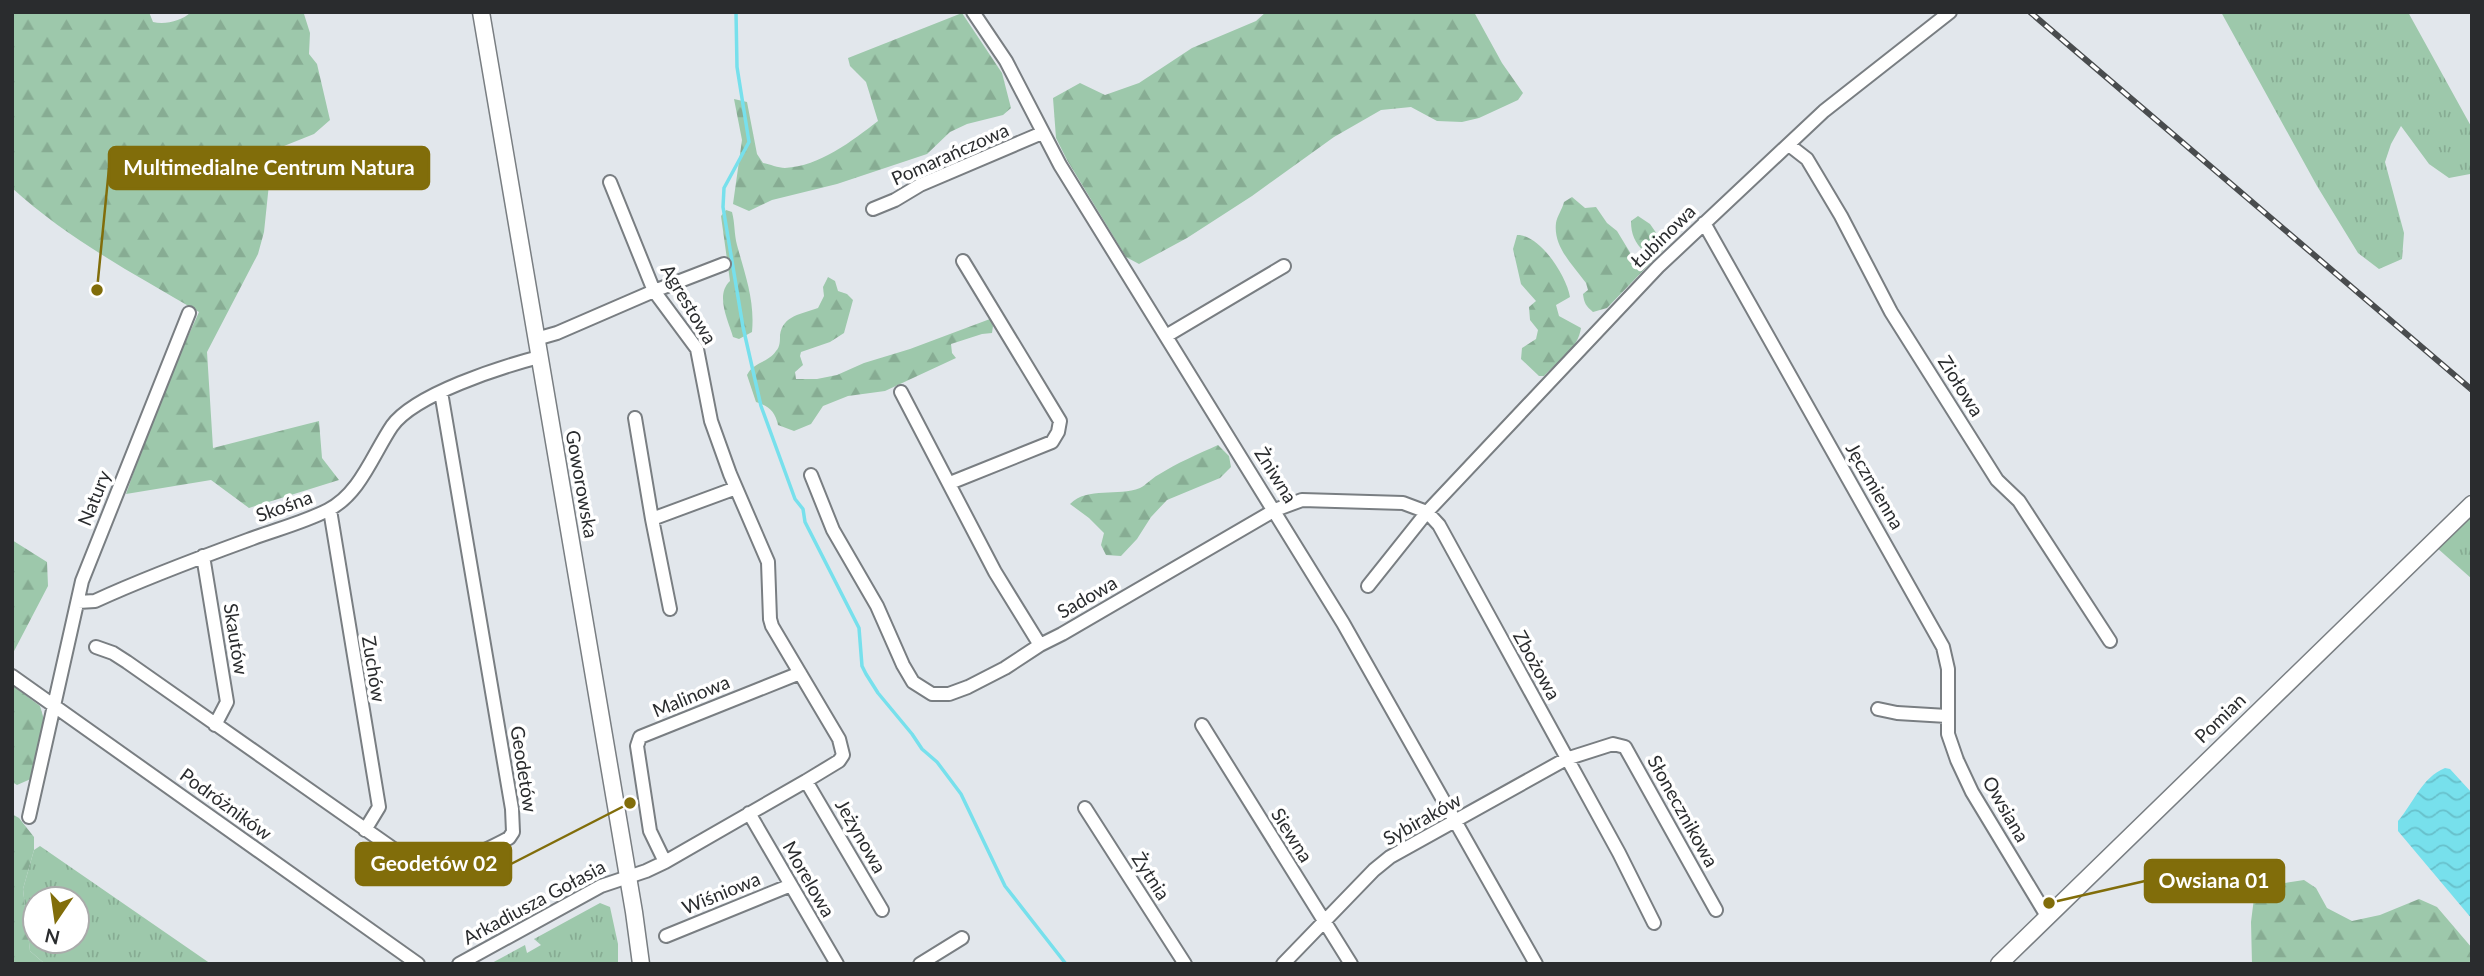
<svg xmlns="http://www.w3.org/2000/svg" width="2484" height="976" viewBox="0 0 2484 976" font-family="Lato,sans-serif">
<defs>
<pattern id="grass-tufts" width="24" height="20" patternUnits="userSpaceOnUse" patternTransform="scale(1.75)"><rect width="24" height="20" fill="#9dc8ab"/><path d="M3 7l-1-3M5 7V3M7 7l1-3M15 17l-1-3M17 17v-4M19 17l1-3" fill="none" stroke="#87ac93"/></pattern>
<pattern id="forest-firs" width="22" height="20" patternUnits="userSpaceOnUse" patternTransform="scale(1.75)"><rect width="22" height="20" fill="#9dc8ab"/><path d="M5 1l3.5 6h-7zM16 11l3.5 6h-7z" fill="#87ac93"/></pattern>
<pattern id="water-waves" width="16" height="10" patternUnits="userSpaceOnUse" patternTransform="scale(1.75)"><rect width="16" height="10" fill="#77e0ec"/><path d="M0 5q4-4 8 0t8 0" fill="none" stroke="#67c0cb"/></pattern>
</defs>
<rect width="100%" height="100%" fill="#e2e7ec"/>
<path fill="url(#grass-tufts)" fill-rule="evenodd" d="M2221 12H2408L2472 128 2470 174 2449 178 2429 164 2401 126 2391 144 2385 162 2404 233 2402 259 2379 269 2358 253 2317 186Z
M2472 514V579L2436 547Z
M40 846 211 964H45L30 951 23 889 34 850ZM35 899H77V941H35Z
M600 903 610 907 618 944V964H490L525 945 527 953 541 945 534 939Z"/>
<path fill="url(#forest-firs)" d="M12 12H149L153 22C165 25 182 21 191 12L304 14 310 33 309 54 317 64 330 120 314 134 284 146 269 184 264 232 258 254 207 352 213 448 319 421 322 458 339 480 249 508 211 480 126 494 158 403 199 312C134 274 68 239 12 188Z
M1266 12H1474L1502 63 1523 93 1518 100 1479 118 1462 122 1437 121 1411 107 1381 110 1334 137 1252 196 1187 238 1139 264 1126 257 1067 160 1056 138 1053 98 1080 83 1105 95 1139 83 1192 48 1256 21Z
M962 13 1002 73 1011 108 1003 115 967 124 950 132 927 154 837 184 772 200 749 211 733 204 742 140 734 99 747 102 757 154 763 163C770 164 778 168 785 168 820 166 852 141 878 121L866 82 850 66 848 58Z
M1572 197 1585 208 1596 207 1607 223 1617 231 1634 259H1643L1644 252C1635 242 1631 235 1631 221L1638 216 1650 224 1666 247 1607 308 1593 312C1586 306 1584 303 1583 294L1588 290 1586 283C1573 265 1553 247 1556 223 1557 216 1562 210 1564 202Z
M726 210 732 212C735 223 734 234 737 245 745 275 755 300 752 332L739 339 733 337C728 320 715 295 730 281L721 216Z
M1517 235C1540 234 1567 277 1570 297L1556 305 1559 316 1581 328C1578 349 1558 361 1544 376H1539L1521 359 1522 348 1536 339 1538 330 1530 320 1529 307 1536 301 1521 284 1513 249Z
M828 277 835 281 838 291 847 294 853 300 844 333 830 342 801 352 800 356 803 365 795 372 796 379H817L837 375 864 363 910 349 990 319 993 326 992 333 982 334 951 344 952 353 956 358 885 391 848 396 823 406 811 424 794 431 778 425C775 411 769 406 756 402L747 375C753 362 768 363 776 351 780 347 780 341 780 335 783 315 802 314 818 308L824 296 823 287Z
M1218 445 1229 456 1231 467 1220 478 1167 500 1151 517 1137 539 1121 556 1106 555 1101 545 1104 533 1089 518 1070 504C1088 486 1118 497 1140 488 1146 485 1152 478 1158 475 1177 463 1198 454 1218 445Z
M12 540 47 562 48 586 12 655Z
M12 685 40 706 45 723 33 778 17 785 12 782Z
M12 814 19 818 34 837V850L23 889 30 951 45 964H12Z
M2304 880 2316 888 2327 908 2352 921 2380 915 2419 899 2437 907 2472 948V964H2252L2251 922 2254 898 2272 885Z"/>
<path fill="url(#water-waves)" d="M2445 768 2450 769 2472 793V919L2398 831V821C2413 804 2422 777 2445 768Z"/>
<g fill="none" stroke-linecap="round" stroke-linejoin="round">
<path stroke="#77e0ec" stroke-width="3.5" d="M736 12 737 67 749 142 724 188 723 207 743 327 761 406 795 499 803 509 805 522 859 628 862 666 866 674 878 693 912 734 922 749 937 762 961 794 1005 886 1066 964"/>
<defs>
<path id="minor" d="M973 12 1006 61 1060 165 1343 623 1536 964
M1789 145 1807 159 1841 216 1891 312 1997 480 2019 501 2110 641
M873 209 895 200 920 185 1042 133
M1704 223 1943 647 1948 669V734L1957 760 1972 792 2047 916
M1166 336 1284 266
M536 339 557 333 654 291 724 264
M901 392 995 572 1040 645
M635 418 652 519
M811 475 833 530 877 606 903 665 913 682 932 694H949L968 687 1005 668 1040 645 1062 634 1275 510 1302 500 1403 503 1427 512 1658 267 1824 111 1950 12
M950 483 1052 442 1058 432 1060 421 963 261
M330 510 379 807 365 830
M203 556 227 702 215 725
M1368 586 1427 512 1439 525 1619 853 1654 923
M78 602 95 601C145 578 196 559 248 540 274 530 303 523 328 510 360 494 373 454 392 426 415 394 501 367 539 357
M670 609 652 519 736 488
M96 647 113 653 127 662 412 862C446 870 479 854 509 838L513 832 512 809 441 392
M12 676 418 964
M1878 709 1897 713 1947 716
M1202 725 1351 964
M806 781 882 910
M1085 808 1185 964
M749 813 837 964
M29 817 82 581 189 313
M665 862 650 831 637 746 640 737 800 673
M666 936 791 885
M459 964 601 886 646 871 665 862 806 781 839 761 843 755 839 739 772 626 770 619 768 562 730 474 711 421 697 349 654 291 610 182
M920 964 962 938
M1283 964 1374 870 1390 857 1566 759 1613 744 1625 747 1716 910"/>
<path id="tertiary" d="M481 12 634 912 641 964
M1999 964 2472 504"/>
</defs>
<use href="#minor" stroke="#797e82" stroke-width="16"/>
<use href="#tertiary" stroke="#797e82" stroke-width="19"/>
<use href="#minor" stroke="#fff" stroke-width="12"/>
<use href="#tertiary" stroke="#fff" stroke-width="16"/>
<defs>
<path id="rail" d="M2030 12 2472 390"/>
</defs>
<use href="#rail" stroke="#494c4e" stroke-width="6"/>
<use href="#rail" stroke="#fff" stroke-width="3.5" stroke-dasharray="10" stroke-linecap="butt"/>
</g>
<g text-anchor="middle" stroke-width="7" stroke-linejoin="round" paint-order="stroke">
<g font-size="19" fill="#2a2c2e" stroke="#fff">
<text transform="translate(950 154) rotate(-24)" y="7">Pomarańczowa</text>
<text transform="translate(1663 236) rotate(-44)" y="7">Łubinowa</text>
<text transform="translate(689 304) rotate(59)" y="7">Agrestowa</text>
<text transform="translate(1961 386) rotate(58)" y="7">Ziołowa</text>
<text transform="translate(1276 475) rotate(58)" y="7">Żniwna</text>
<text transform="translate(582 484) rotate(80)" y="7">Goworowska</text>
<text transform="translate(1875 486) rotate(60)" y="7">Jęczmienna</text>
<text transform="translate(94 498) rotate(-68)" y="7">Natury</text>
<text transform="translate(284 506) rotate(-20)" y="7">Skośna</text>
<text transform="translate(1087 597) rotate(-30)" y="7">Sadowa</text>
<text transform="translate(236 639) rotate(81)" y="7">Skautów</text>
<text transform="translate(1537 665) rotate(61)" y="7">Zbożowa</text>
<text transform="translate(374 669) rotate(81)" y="7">Zuchów</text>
<text transform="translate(691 696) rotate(-22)" y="7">Malinowa</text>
<text transform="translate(2220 718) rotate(-44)" y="7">Pomian</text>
<text transform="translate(524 769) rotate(81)" y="7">Geodetów</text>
<text transform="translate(226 804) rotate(36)" y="7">Podróżników</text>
<text transform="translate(2006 809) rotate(60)" y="7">Owsiana</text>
<text transform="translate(1683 811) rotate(61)" y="7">Słonecznikowa</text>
<text transform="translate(1422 819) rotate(-29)" y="7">Sybiraków</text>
<text transform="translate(1292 835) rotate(58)" y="7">Siewna</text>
<text transform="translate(861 836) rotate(60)" y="7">Jeżynowa</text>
<text transform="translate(1151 876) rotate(57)" y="7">Żytnia</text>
<text transform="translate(809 879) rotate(60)" y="7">Morelowa</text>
<text transform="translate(721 893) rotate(-22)" y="7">Wiśniowa</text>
<text transform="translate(534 902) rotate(-28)" y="7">Arkadiusza Gołasia</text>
</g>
</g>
<path fill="none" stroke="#816d0a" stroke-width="2.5" d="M97 290L109 168M630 803L511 864M2049 903L2145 881"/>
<g fill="#816d0a" stroke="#fff" stroke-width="2.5">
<circle cx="97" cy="290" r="7"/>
<circle cx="630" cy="803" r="7"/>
<circle cx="2049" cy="903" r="7"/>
</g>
<g fill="#816d0a" stroke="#816d0a" stroke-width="2.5">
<rect x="109" y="147" width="320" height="42" rx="7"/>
<rect x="356" y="843" width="155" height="42" rx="7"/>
<rect x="2145" y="860" width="139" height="42" rx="7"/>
</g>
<g font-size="21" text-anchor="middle" font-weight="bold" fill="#fff">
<text x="269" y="175">Multimedialne Centrum Natura</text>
<text x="434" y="871">Geodetów 02</text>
<text x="2214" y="888">Owsiana 01</text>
</g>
<rect width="2484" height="976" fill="none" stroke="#2a2c2e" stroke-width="28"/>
<g transform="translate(56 920) rotate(193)"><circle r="33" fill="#ffffff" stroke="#aaabab" stroke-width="2"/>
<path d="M0-5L12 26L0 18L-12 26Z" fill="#816d0a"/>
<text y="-10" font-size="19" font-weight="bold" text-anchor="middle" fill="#2a2c2e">N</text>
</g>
</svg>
